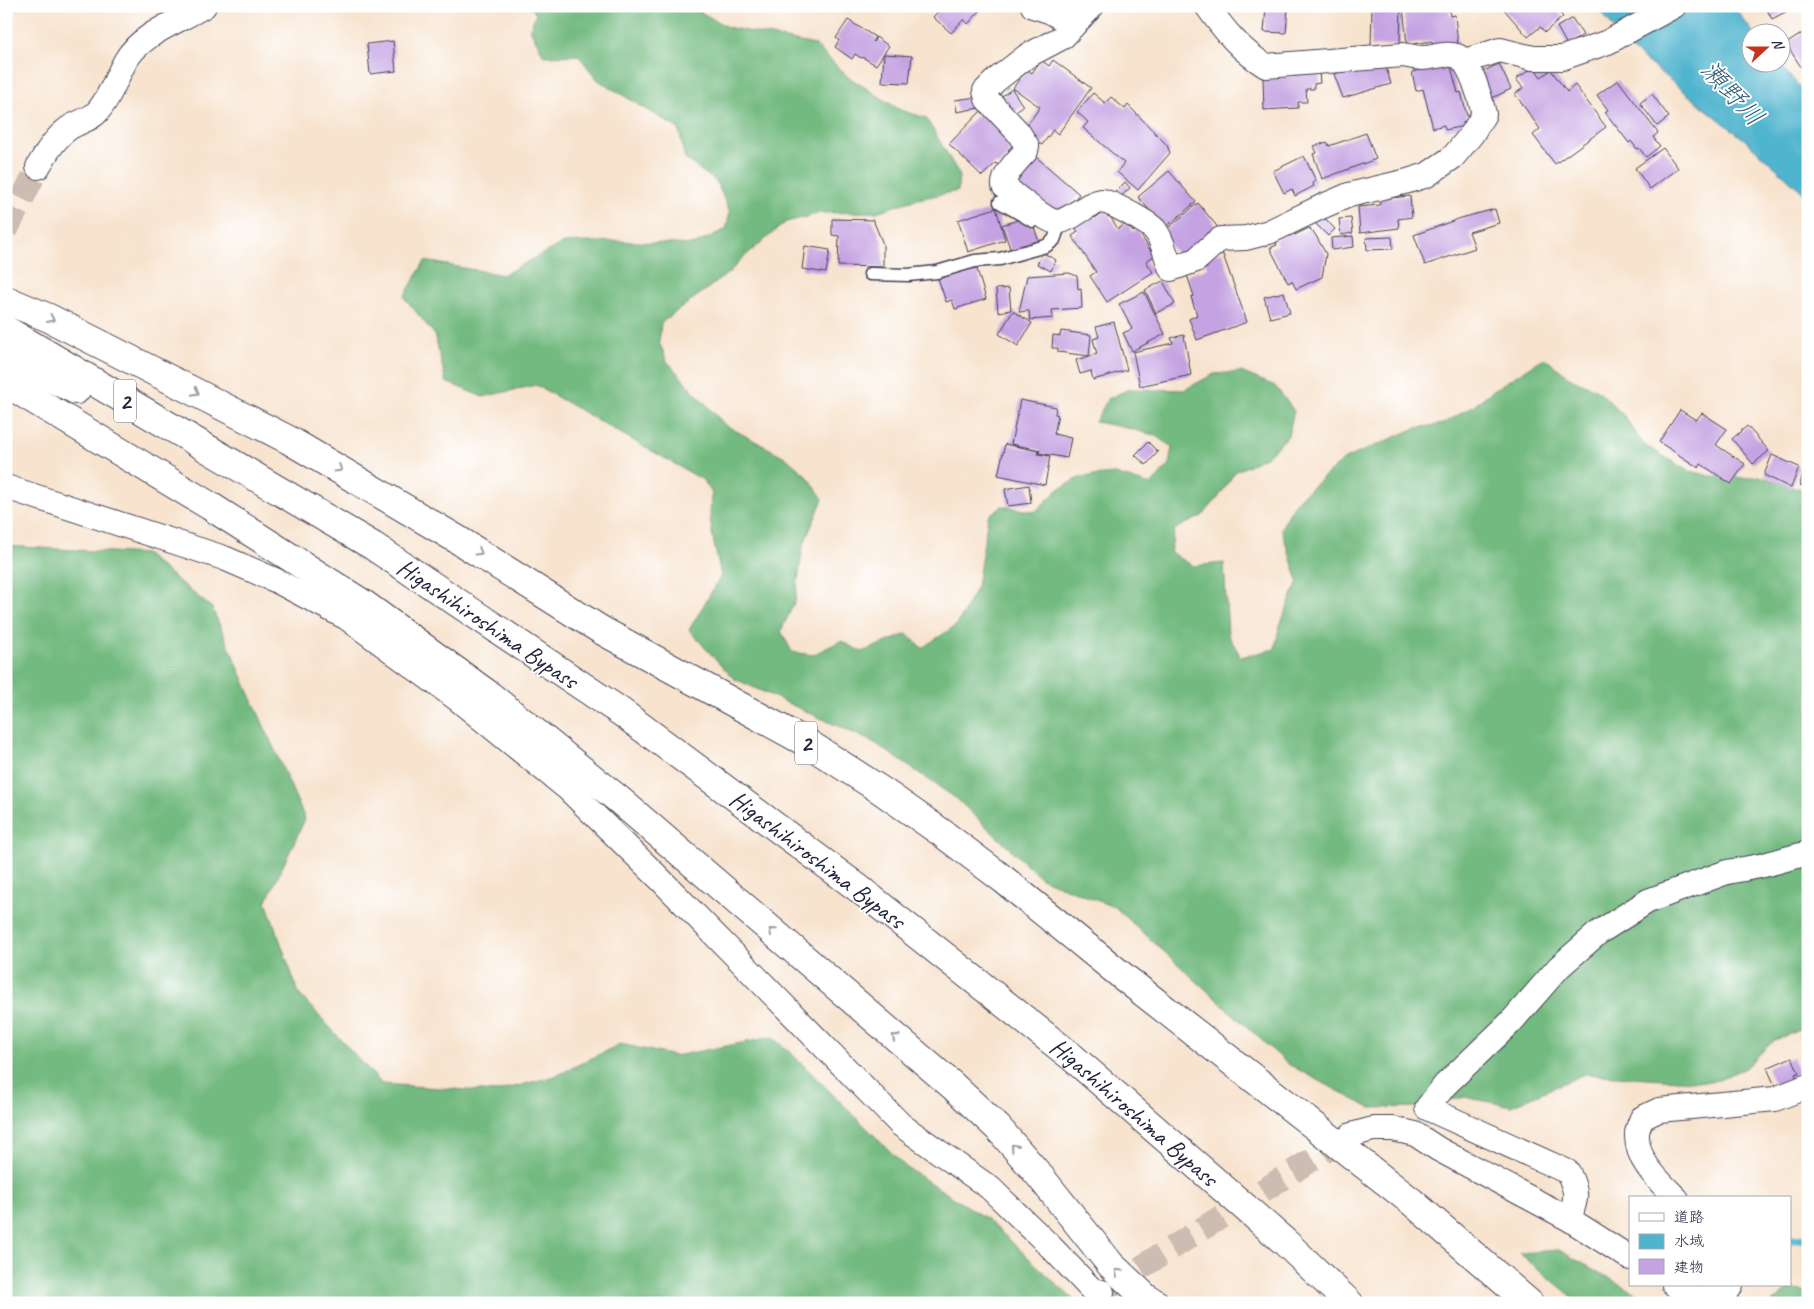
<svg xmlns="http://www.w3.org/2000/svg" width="1814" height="1309" viewBox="0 0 1814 1309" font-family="Caveat,'Klee One',sans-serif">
<rect width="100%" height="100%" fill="#fff"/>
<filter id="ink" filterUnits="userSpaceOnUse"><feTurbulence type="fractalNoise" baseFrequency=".02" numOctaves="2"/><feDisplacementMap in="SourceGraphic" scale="10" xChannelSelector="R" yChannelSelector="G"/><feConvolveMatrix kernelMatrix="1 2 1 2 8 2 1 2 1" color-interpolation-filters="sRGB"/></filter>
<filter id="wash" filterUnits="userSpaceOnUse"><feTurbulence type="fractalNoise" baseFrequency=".0096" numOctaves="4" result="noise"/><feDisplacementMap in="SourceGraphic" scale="20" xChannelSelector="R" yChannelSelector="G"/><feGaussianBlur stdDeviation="1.12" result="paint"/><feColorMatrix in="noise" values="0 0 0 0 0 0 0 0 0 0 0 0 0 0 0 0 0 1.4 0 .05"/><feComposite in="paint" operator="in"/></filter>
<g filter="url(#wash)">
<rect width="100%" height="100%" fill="#f7e3ce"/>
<path fill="#73ba80" stroke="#4a6e5e" d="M530 6H690L727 27 815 45 847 76 900 110 926 118 959 174 958 191 917 199 876 212 821 213 786 222 739 261 731 271 661 323 659 342 667 361 687 384 725 425 785 457 808 477 823 499 803 546 795 601 781 631 792 652 812 655 841 641 862 652 907 634 922 648 957 625 977 587 988 516 1002 506 1035 512 1059 489 1081 477 1115 474 1151 485 1169 465 1172 447 1154 435 1123 427 1095 422 1108 399 1129 389 1184 390 1214 374 1241 372 1275 386 1294 411 1288 436 1267 456 1235 472 1218 498 1202 516 1175 529 1170 552 1193 566 1224 563 1228 635 1241 657 1275 649 1279 628 1298 581 1281 528 1297 500 1345 459 1416 428 1443 424 1473 406 1495 389 1544 358 1569 377 1599 391 1624 416 1644 445 1687 470 1710 476 1744 478 1759 476 1808 491V1026L1773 1041 1744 1069 1711 1082 1584 1074 1511 1106 1465 1097 1418 1107 1370 1108 1288 1064 1116 908 1041 878 957 799 875 743 733 678 689 630 721 576C716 550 706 519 712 493L703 480 536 385 483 397 446 382 435 335 404 297 425 261 503 275 563 243 618 241 693 245 726 229 730 212 716 181 685 159 679 129 598 80 578 55 544 56 530 29 536 14Z
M6 546 145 554 212 608 305 819 266 902 299 994 382 1084 496 1092 558 1075 620 1044 675 1056 772 1037 791 1053 907 1168 988 1220 1077 1303H6Z
M1559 1250 1653 1303H1580L1519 1253Z
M1789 1289 1808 1292V1303H1771Z"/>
<path fill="#4fb4ce" stroke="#386b84" d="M1597 6H1733L1753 32H1752V62L1778 63 1808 96V197L1745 140 1627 46Z"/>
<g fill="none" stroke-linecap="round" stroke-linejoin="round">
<path stroke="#4fb4ce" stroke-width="8" d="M1790 1240 1808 1238"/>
</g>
<g id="blocks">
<path fill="#c5a3e2" d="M833 6H852L849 13Z
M943 6H965L980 11 968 24 964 19 951 33 933 17Z
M1372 6H1401L1400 44 1371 47Z
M1403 6H1439V9L1449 8 1450 16 1455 15 1458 45 1433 49 1432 41 1407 45Z
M1501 6H1554L1563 17 1545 32 1540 27 1528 37Z
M1765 6H1797L1772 19Z
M1266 7 1288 8 1286 33 1264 32Z
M1572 18 1583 35 1567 45 1557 27Z
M848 20 875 37 873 42 876 37 889 46 876 65 862 57 861 58 855 54 852 59 835 47 839 40 836 38Z
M1804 32 1808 38V71L1805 73 1786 44Z
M393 41 396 71 370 74 367 44Z
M884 54 912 56 909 83 882 82Z
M1041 60 1049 66 1053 60 1091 88 1058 134 1053 130 1042 145 1023 131 1040 107 1013 88 1027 69 1032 73Z
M1384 61 1391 84 1343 98 1334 74Z
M1444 64V68L1451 67 1458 93 1461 92 1468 120 1463 122 1464 126 1445 130 1444 125 1433 128 1423 89 1416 91 1412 72Z
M1499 64 1511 89 1488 100 1476 75Z
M1534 67 1541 77 1551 70 1567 92 1575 85 1606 127 1555 164 1533 135 1540 129 1515 94 1523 88 1516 79Z
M1319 72 1320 83 1314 84V89H1306L1307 102H1298V108L1264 110 1263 77 1298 76V73Z
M1618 80 1658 133 1653 137 1660 146 1646 157 1639 148 1637 149 1631 141 1629 143 1605 112 1608 110 1597 95Z
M1012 89 1023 106 1013 113 1002 96Z
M1093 93 1105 103 1111 97 1125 109 1128 105 1167 145 1170 153 1138 190 1117 172 1124 163 1083 128 1088 122 1077 112Z
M1652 94 1669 117 1657 126 1640 103Z
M977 97 979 108 957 112 955 100Z
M983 109 1016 142 1008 150 1010 153 998 165 996 163 982 176 949 144Z
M1366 133 1376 159 1322 179 1313 154 1317 153 1314 146 1327 142 1329 146Z
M1663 148 1678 168 1650 189 1635 168Z
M1034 155 1079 194 1064 212 1060 208 1056 213 1011 182Z
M1304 156 1316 181 1313 183 1314 186 1295 196 1292 189 1284 193 1273 171Z
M1169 171 1196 202 1165 228 1138 197Z
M1125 182 1130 188 1118 199 1113 194Z
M1410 196 1412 217 1398 219 1399 228 1360 233 1358 207 1380 205V199Z
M1198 203 1220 230 1183 261 1161 234Z
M996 208 1005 240 968 252 958 220Z
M1495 209 1499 223 1469 232 1475 248 1425 265 1414 235 1461 218Z
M1106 210 1118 229 1127 223 1133 232 1137 229 1154 256 1146 261 1153 272 1107 302 1090 276 1096 272 1072 236 1078 232 1074 225 1092 213 1095 218Z
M1319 212 1335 229 1328 236 1312 220Z
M1351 218 1353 233 1341 235 1339 219Z
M832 219 873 220 883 244V267L838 266 839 236 832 235Z
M1021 219 1023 223H1026L1034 227 1040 245 1012 254 1002 225Z
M1309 228 1315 234 1326 254 1322 277 1296 289 1292 281 1288 283 1270 248 1277 245 1275 240 1293 231 1295 235Z
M1353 236 1354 247 1332 250 1331 238Z
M1392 237 1393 249 1367 250 1366 238Z
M805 246 830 250 826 273 802 269Z
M1222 252 1247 322 1197 340 1189 319 1197 315 1191 297 1194 296 1187 275 1207 268 1204 258Z
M1043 253 1056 260 1051 271 1037 264Z
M976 266 986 299 955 309 952 300 946 302 938 278Z
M1069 273 1077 276 1078 289 1081 288 1082 308 1052 310 1053 318 1030 320 1029 311 1019 312 1027 276Z
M1163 281 1175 304 1156 313 1145 290Z
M1009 288 1011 310 998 312 996 289Z
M1144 292 1165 334 1132 351 1123 333 1132 329 1119 304Z
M1284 292 1290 313 1270 318 1264 297Z
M1013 311 1032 323 1018 346 999 334Z
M1114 322 1127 370 1093 380 1091 371 1080 374 1076 360 1097 354 1093 339 1099 337 1096 327Z
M1061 331 1091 335 1089 356 1058 352V348H1052L1053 335 1060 336Z
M1184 335 1191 375 1140 386 1133 352 1173 343 1171 338Z
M1020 400 1056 407 1055 414 1058 415 1054 434 1071 438 1067 458 1039 453 1040 450 1011 444Z
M1680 410 1696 420 1702 413 1727 429 1716 445 1745 464 1731 484 1701 464 1699 468 1659 442Z
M1747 426 1769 451 1753 464 1732 439Z
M1148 442 1158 452 1146 465 1135 455Z
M1005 444 1039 451 1038 454 1050 456 1045 485 998 475Z
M1772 455 1799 467 1791 488 1764 475Z
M1807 456 1808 457V487L1800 485Z
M1029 485 1031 503 1008 506 1005 489Z
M1792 1057 1799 1073 1795 1074 1797 1079 1776 1088 1767 1068Z"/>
</g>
</g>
<g filter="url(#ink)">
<use href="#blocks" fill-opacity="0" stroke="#423f51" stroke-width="1"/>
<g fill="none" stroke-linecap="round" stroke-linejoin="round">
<path stroke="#ccbcb1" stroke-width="24" stroke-dasharray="24 12" stroke-linecap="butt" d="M6 231 38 167
M1110 1287 1351 1135"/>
<defs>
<path id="lane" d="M1000 202 1033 221
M870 274 908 275 937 272 975 261 1000 259 1024 252 1046 246 1054 240 1061 220"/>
<path id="street" d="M1033 6 1049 11 1074 25 1092 6
M1074 25 1063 37 1027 56 995 81 985 91 987 99 1018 132 1027 146 1026 151C1018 160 1003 174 1004 186 1012 193 1048 223 1057 222 1072 220 1086 203 1102 201 1109 201 1151 224 1155 230 1163 240 1166 257 1171 269L1196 260 1215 243 1221 239 1246 238 1269 232 1321 207 1349 195 1408 181 1427 175 1453 157 1472 134 1484 114C1481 100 1470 60 1457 56 1446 52 1434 58 1422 58 1416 58 1409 56 1403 55L1266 66C1241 51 1224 30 1207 6
M1465 61 1500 50 1533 58H1562L1608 42 1674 6
M38 167C46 153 55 138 69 128 78 122 92 119 98 111 111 96 116 77 126 60 142 33 178 22 204 6
M6 487 224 558 275 580 347 618 456 698 568 789 661 880 901 1125 990 1188 1051 1247 1092 1290 1102 1292
M1351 1135 1373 1129H1393L1415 1134 1438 1149 1569 1219 1630 1258
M1676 1198C1659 1181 1636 1161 1637 1134 1637 1129 1640 1123 1642 1118L1659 1110 1775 1099 1808 1086
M1569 1219C1577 1198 1578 1193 1568 1172L1427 1108 1445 1085 1511 1022 1559 967 1598 933 1648 901 1727 872 1760 866 1808 853
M1674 1285C1700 1301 1701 1303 1729 1289L1731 1285"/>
<g id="highway">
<path d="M6 300 49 318 289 440 460 541 601 630 809 744 882 791 942 833 1003 879 1126 979 1412 1202 1529 1303"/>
<path id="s1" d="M6 330 373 546 621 712 858 888 1072 1057 1286 1243 1349 1303"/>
<path d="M6 357 76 390"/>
<path d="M6 383 210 506 365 605 489 695 618 799 953 1086 998 1128 1039 1175 1111 1265 1146 1298 1155 1303"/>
</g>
</defs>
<use href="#lane" stroke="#423f51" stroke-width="15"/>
<use href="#street" stroke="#423f51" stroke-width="26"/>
<use href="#highway" stroke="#423f51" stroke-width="30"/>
<use href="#lane" stroke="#fff" stroke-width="12"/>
<use href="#street" stroke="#fff" stroke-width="24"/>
<use href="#highway" stroke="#fff" stroke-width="28"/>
</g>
<defs><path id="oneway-chevron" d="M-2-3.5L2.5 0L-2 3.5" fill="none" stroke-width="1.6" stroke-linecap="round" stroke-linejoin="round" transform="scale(1.25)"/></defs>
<g stroke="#9c9ca7">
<use href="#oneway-chevron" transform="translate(51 319) rotate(25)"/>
<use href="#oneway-chevron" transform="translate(196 392) rotate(27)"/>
<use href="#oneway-chevron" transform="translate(339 469) rotate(31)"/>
<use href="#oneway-chevron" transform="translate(479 552) rotate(32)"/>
<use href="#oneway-chevron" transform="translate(772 931) rotate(-139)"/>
<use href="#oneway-chevron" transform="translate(895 1037) rotate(-139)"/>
<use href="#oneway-chevron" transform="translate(1014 1147) rotate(-131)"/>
<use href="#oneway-chevron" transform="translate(1118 1272) rotate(-137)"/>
</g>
</g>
<g text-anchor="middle" stroke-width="4" stroke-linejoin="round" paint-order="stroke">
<g fill="#fff" stroke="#646476" stroke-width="1">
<rect x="114" y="379.5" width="22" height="43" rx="4"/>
<rect x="795" y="721.5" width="22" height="43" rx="4"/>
</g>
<g font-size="24" font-weight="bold" fill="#22223b">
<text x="125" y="409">2</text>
<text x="806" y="751">2</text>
</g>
<g font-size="25" fill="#22223b" stroke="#fff">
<text transform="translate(488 623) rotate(34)" y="9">Higashihiroshima Bypass</text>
<text transform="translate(818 859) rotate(37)" y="9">Higashihiroshima Bypass</text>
<text dy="9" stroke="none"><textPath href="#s1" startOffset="1375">Higashihiroshima Bypass</textPath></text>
</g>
<g font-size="26" font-style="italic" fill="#345c76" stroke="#fff">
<text transform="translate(1733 93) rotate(47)" y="9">瀬野川</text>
</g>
</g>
<rect width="1814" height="1309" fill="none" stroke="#fff" stroke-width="25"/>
<rect x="1629" y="1196" width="162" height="90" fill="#ffffff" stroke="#a7a7b1"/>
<rect x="1639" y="1213" width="25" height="8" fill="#ffffff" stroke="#a7a7b1"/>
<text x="1674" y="1222" font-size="15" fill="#22223b">道路</text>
<rect x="1639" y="1234" width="25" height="15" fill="#4fb4ce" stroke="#a7a7b1"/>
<text x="1674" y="1246" font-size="15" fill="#22223b">水域</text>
<rect x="1639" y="1259" width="25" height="15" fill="#c5a3e2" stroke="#a7a7b1"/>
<text x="1674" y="1272" font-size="15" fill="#22223b">建物</text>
<g transform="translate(1766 48) rotate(69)"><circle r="24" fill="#ffffff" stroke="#a7a7b1"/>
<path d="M0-4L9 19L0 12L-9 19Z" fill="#c8321e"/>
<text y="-8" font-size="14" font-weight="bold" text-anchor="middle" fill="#22223b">N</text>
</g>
</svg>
